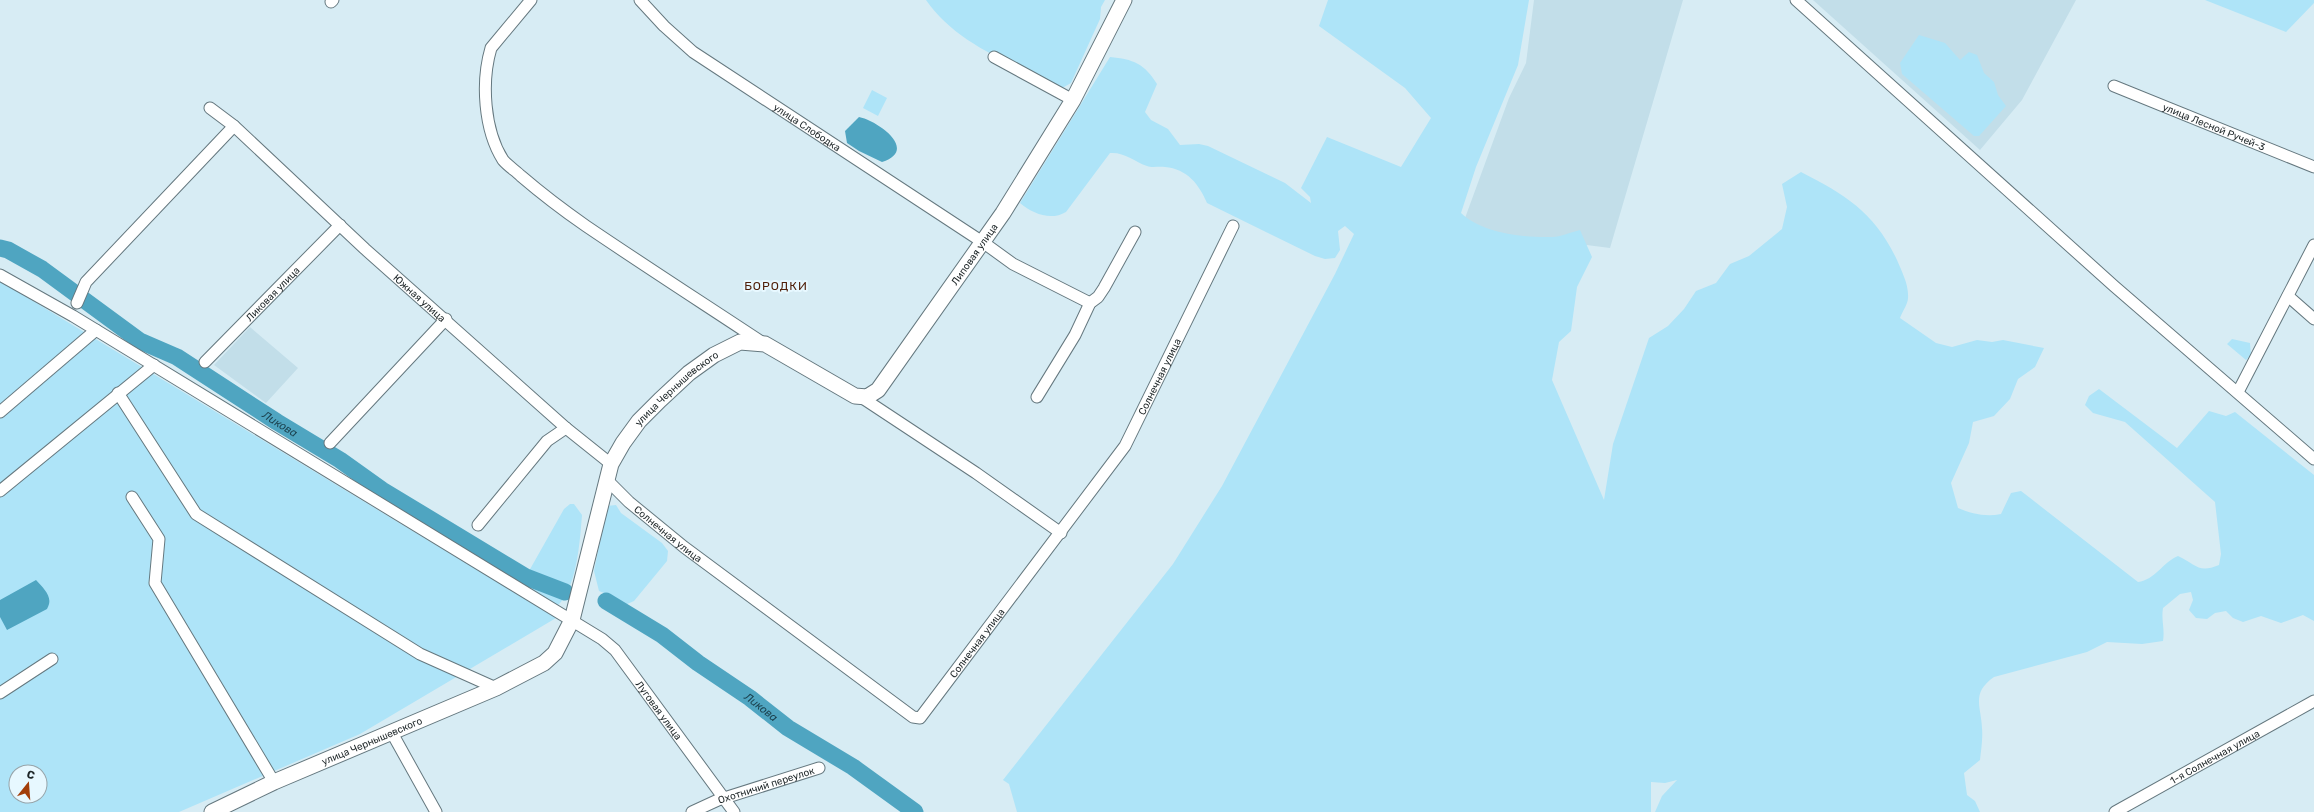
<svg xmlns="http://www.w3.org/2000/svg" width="2314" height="812" viewBox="0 0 2314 812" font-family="Rubik,sans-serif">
<rect width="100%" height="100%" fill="#d7ecf4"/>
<path fill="#c2dee9" d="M1534 0H1683L1610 248 1461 229 1509 98 1526 63Z
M1813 0H2076L2022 100 1980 150Z
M250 327 298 368 266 403 214 365Z"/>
<path fill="#aee4f8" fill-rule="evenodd" d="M926 0H1105L1101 7 1100 19 1071 83 1064 87H1057C1012 63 956 44 926 0Z
M1328 0H1529L1518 65 1476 167 1461 213C1481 233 1525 238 1552 237 1561 237 1571 232 1580 230L1592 257 1577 287 1571 331 1559 342 1552 380 1604 500 1613 444 1649 338 1668 326 1684 309 1696 291 1716 283 1730 264 1749 256 1782 229 1787 207 1782 184 1801 172C1846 195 1875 213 1897 260 1902 272 1909 285 1908 298 1908 304 1902 312 1900 318L1936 343 1952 347 1977 340 1992 342 2003 340 2044 348 2035 367 2018 379 2010 399 1994 416 1973 422 1969 443 1951 483 1958 508C1972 514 1986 517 2001 514L2011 493 2021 491 2138 582C2155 580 2163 562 2178 556 2196 564 2198 574 2219 565L2221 554 2215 502 2125 422 2093 413 2085 405 2089 396 2099 389 2177 448 2209 411 2226 416 2235 412 2314 475V621L2303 615 2281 623 2261 616 2243 622 2233 618 2226 611 2215 613 2207 619 2196 618 2189 610 2193 600 2191 592 2180 594 2163 608C2161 620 2165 629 2163 641L2142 644 2107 642 2087 652 1994 677C1971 693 1981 706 1982 728 1983 739 1981 750 1980 760L1964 773 1967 795 1975 801 1980 812H1655L1662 796 1677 780 1665 783 1651 782V812H1017L1009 784 1003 780 1173 564 1222 486 1335 274 1354 234 1345 226 1338 231 1340 250 1335 258 1325 259 1315 256 1207 203C1199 184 1187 169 1165 167 1159 166 1152 168 1147 166 1133 161 1125 152 1110 153L1066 212C1051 221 1033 214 1020 203L1110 57C1133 59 1145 64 1157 84L1145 112 1151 120 1168 129 1180 145 1199 144 1208 146 1285 183 1311 203 1310 197 1301 188 1327 137 1401 167 1431 118 1405 88 1319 26Z
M2205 0H2314V3L2286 32Z
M1919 35 1945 43 1960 60 1969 52 1977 55 1984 73 1994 82 1998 95 2006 106 1979 136H1974L1902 74 1900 63Z
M872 90 887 98 878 116 863 108Z
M0 281 556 618 360 734 179 812H0ZM16 772H40V796H16Z
M2232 339 2250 343 2251 355 2246 360 2227 344Z
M570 504H574L582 515C580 540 577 591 556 607L493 566 486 560 483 552 484 548 488 549 529 571 564 509Z
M616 505 621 513 662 543 668 551 667 561 634 601 625 605 615 603 609 595 599 591 594 571 607 506Z"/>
<path fill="#4fa5c1" d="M859 117C878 121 919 150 882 162L859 151 847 143 845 131Z
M36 580C44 589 54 597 47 609L7 630 0 617V600Z"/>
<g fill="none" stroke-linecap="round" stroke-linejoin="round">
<g stroke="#4fa5c1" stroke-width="17">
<path id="s1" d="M0 248 8 250 42 269 140 341 177 357 277 422 340 460 382 490 526 577 565 592"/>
<path id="s2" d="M606 601 662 635 698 663 750 698 788 728 853 767 915 812"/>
</g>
<defs>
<g id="street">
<path d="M531 0 491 48C481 82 484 130 503 160 508 166 516 171 521 176 542 194 563 210 586 226 645 266 704 304 763 343"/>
<path id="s3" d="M640 0 664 26 693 52 984 243 1013 264 1090 303"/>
<path d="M1796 0 2114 286 2314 459"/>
<path d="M331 2 333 0"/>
<path d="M994 57 1073 100"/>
<path id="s4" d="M2114 86 2314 167"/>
<path id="s5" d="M210 108 234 126 365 249 566 428 611 464"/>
<path id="s6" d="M0 275 73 316 602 639 615 650 734 812"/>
<path d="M2288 296 2314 319"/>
<path d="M77 303 86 282 234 126"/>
<path id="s7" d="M205 362 340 225"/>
<path d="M2238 392 2314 245"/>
<path d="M118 393 196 514 420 654 496 688"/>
<path d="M861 397 976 473 1061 533"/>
<path d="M1037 397 1075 335 1090 303 1098 297 1104 288 1135 232"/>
<path d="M0 412 96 330"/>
<path d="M330 443 446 319"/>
<path id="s8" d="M606 479 629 502 684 547 913 717 920 718 1125 446 1233 226"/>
<path d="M0 491 154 365"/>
<path d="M132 497 159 539 155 583 274 782"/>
<path d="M478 525 547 441 566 428"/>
<path d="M0 693 52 659"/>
<path d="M392 733 436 812"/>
<path id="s9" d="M692 812 718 800 819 768"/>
<path id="s10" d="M2115 812 2314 701"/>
</g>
<g id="secondary">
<path id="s11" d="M212 812 274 782 496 688 544 663 555 653 572 620 611 464 623 443 639 421 660 400 689 373 714 355 740 342 765 344 855 396 867 397 878 390 1003 213 1073 100 1124 0"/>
</g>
</defs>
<use href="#street" stroke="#65787f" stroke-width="13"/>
<use href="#secondary" stroke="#65787f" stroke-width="17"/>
<use href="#street" stroke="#fff" stroke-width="11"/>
<use href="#secondary" stroke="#fff" stroke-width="15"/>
</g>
<g text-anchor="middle" stroke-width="4" stroke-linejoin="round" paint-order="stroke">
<g font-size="10" fill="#1e2628" stroke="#e7f8ff">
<text dy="4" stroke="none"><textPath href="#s4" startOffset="108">улица Лесной Ручей-3</textPath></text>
<text dy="4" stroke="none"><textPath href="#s3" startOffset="211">улица Слободка</textPath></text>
<text dy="4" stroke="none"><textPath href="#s11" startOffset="1078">Липовая улица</textPath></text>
<text dy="4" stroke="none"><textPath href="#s7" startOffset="96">Ликовая улица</textPath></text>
<text dy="4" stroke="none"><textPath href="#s5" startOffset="283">Южная улица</textPath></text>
<text dy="4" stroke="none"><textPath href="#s8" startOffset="814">Солнечная улица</textPath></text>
<text dy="4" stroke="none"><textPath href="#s11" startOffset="678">улица Чернышевского</textPath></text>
<text dy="4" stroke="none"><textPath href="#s8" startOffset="83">Солнечная улица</textPath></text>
<text dy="4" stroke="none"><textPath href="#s8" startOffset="490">Солнечная улица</textPath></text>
<text dy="4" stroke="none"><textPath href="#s6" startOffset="795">Луговая улица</textPath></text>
<text dy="4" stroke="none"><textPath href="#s11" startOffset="175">улица Чернышевского</textPath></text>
<text dy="4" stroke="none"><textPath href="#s10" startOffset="114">1-я Солнечная улица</textPath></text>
<text dy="4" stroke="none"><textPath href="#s9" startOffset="79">Охотничий переулок</textPath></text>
</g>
<g font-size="11" font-style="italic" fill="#1c424f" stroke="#e7f8ff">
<text dy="4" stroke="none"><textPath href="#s1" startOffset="332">Ликова</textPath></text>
<text dy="4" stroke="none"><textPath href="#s2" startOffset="188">Ликова</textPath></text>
</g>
<g font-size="12" letter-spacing="1" fill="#501f09" stroke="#e7f8ff">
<text x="776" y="290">БОРОДКИ</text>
</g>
</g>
<g transform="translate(28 784) rotate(17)"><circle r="19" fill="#e7f8ff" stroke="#97a4a9"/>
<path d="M0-3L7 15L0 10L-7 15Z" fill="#a23e0a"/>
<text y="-6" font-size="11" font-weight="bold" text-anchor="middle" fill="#1e2628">С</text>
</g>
</svg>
